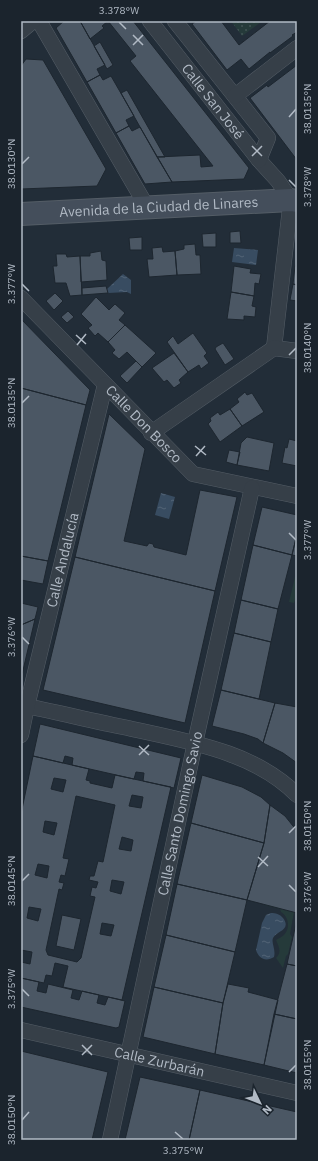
<svg xmlns="http://www.w3.org/2000/svg" width="318" height="1161" viewBox="0 0 318 1161" font-family="'IBM Plex Sans',sans-serif">
<defs>
<pattern id="garden-dots" width="8" height="8" patternUnits="userSpaceOnUse"><rect width="8" height="8" fill="#253a3a"/><path d="M2 2h.1M6 6h.1" fill="none" stroke="#425455" stroke-width="1.8" stroke-linecap="round"/></pattern>
<pattern id="water-ripples" width="26" height="14" patternUnits="userSpaceOnUse"><rect width="26" height="14" fill="#384c61"/><path d="M2 4q2-2 4 0t4 0M15 11q2-2 4 0t4 0" fill="none" stroke="#526476"/></pattern>
</defs>
<rect width="100%" height="100%" fill="#222d38"/>
<path fill="#253a3a" d="M295 577H297V594L294 603 289 602Z
M267 892 294 912 290 934 292 937 288 954 286 956 283 968 276 958C282 952 279 947 276 940 279 938 282 937 284 935 291 927 288 916 281 912L280 909 264 905Z"/>
<path fill="url(#garden-dots)" d="M231 21H260L261 22 242 36Z"/>
<path fill="url(#water-ripples)" d="M234 248 258 250 256 265 232 262Z
M123 274 131 280V294L127 292 108 293 107 289Z
M161 493 175 497 169 519 155 515Z
M271 913C275 913 280 914 283 918 292 930 276 931 273 938 271 943 276 949 274 957 266 962 259 959 256 950L262 923 266 915Z"/>
<path fill="#4b5764" stroke="#1d262f" fill-rule="evenodd" d="M64 21H80L105 65 97 69 100 75 87 82 56 28Z
M80 21H133L249 168 244 179 172 182 157 157 200 155 201 167 213 166 130 61 136 56 108 21 102 26 104 28 90 39Z
M196 21H221L239 45 270 21H297V32L292 35 293 36 270 53V52L249 69 241 59 227 70 192 24Z
M100 42 113 65 107 69 94 46Z
M26 59 43 60 106 169 97 186 21 189V66Z
M297 65V160L250 98 267 85 268 87Z
M100 75 103 80 111 76 134 116 126 120 129 126 116 133 87 82Z
M127 90 165 157H157L140 127 121 93Z
M129 126 132 131 140 127 172 182 145 184 116 133Z
M240 231 241 243H230V232Z
M216 233V247H203L202 234Z
M142 237V250H130L129 238Z
M195 244 196 255H200L201 274 177 275 175 251 184 249V245Z
M162 247 163 252 175 251 177 275 149 277 147 259H153L152 248Z
M101 251 102 260 106 261 107 280 81 282 80 256H90V253Z
M56 254H66L67 257 80 256 82 295 70 296 66 283H55L53 266H57Z
M234 266 251 269 250 273 261 274 259 284 255 283 254 296 231 292Z
M295 266H297V285L293 284Z
M293 284 297 285V301L290 300Z
M106 286 108 293 82 295V288Z
M231 292 254 296 252 306 256 307 255 317 244 316V320L227 319Z
M55 293 63 301 54 310 46 301Z
M96 297 109 310 115 304 125 313 119 320 125 325 108 342 98 333 95 336 88 328 92 325 81 314Z
M68 311 74 317 67 323 61 317Z
M21 319 90 390 86 405 21 388Z
M125 325 156 353 142 367 127 352 119 359 112 353 115 350 108 342Z
M193 333 207 353 204 356 209 363 201 369 199 365 188 372 167 342 173 336 178 344Z
M223 343 234 359 225 365 215 349 216 347Z
M174 353 188 372 179 380 181 383 174 388 167 380 164 382 152 368Z
M136 361 142 367 127 383 120 376Z
M21 388 86 405 48 561 21 556Z
M245 392 247 395 252 393 264 412 242 426 230 409 239 402 237 399Z
M230 409 242 426 220 442 208 424 211 421 210 418 218 412 220 415Z
M109 414 145 449 124 541 147 546 149 543 153 544 154 547 186 555 200 490 237 497 215 591 75 557Z
M247 437 274 443 269 471 237 465 241 443Z
M289 439 297 441V466L282 463 285 447 287 448Z
M229 450 240 452 237 465 226 462Z
M262 507 297 515V534L292 555 253 545Z
M297 534V556L292 555Z
M253 545 292 555 278 609 241 600Z
M21 556 48 561 43 584 21 580Z
M75 557 215 591 185 723 43 690Z
M241 600 278 609 271 642 234 633Z
M21 603 38 607 35 619 21 625Z
M35 619 21 679V625Z
M234 633 271 642 259 699 221 690Z
M221 690 275 703 263 743 258 739 244 734 212 726Z
M275 703 297 707V763L283 753 263 743Z
M40 724 181 758 174 788 143 781 144 773 136 772 134 779 72 765 73 758 65 756 63 763 33 756Z
M33 756 89 769 86 780 90 781V783L112 788 115 775 171 787 122 1000 63 987 68 966 55 963 52 976 46 975 44 983 21 978V962L30 964 32 952 21 950V814ZM54 778 66 780 63 792 51 789ZM132 795 143 797 141 808 129 806ZM76 796 115 805 103 862 98 861 94 876H90L89 880 98 882 96 888 92 887 90 896 95 897 81 958 77 962 48 955 46 950 59 889 62 890 64 883 59 882 61 875 65 876 69 859 63 858ZM45 821 57 823 54 835 43 832ZM122 837 133 840 131 851 119 849ZM38 864 49 866 47 878 35 875ZM112 880 124 882 121 894 110 891ZM29 907 41 909 38 921 27 918ZM102 923 114 925 111 936 100 934Z
M202 775 242 787 261 797 270 805 264 843 191 823Z
M270 805 285 816 297 831V913L247 900 264 843Z
M191 823 264 843 247 900 177 884Z
M177 884 247 900 235 952 166 935Z
M62 915 81 919 74 950 56 946Z
M297 919V966L287 964Z
M166 935 235 952 223 1003 154 987Z
M287 964 297 966V1019L274 1014Z
M21 978 39 982 37 991 46 993 48 984 73 990 71 998 79 1000 82 991 99 995 97 1003 105 1005 108 997 125 1001 119 1027 116 1028 21 1007Z
M228 984 249 988 248 992 278 1000 264 1065 215 1054 223 1003Z
M154 987 223 1003 215 1054 143 1037Z
M274 1014 297 1019V1073L264 1065Z
M21 1051 108 1072 92 1140H21Z
M140 1077 200 1090 189 1140H125Z
M200 1090 297 1112V1140H189Z"/>
<g fill="none" stroke-linecap="round" stroke-linejoin="round">
<defs>
<g id="minor">
<path d="M39 21 147 207"/>
<path id="s1" d="M150 21 259 160 278 181 291 200 274 348"/>
<path d="M175 21 268 138 259 160"/>
<path d="M21 31 33 21"/>
<path d="M235 96 297 48"/>
<path id="s2" d="M21 298 193 474 297 496"/>
<path d="M151 433 274 348 297 351"/>
<path d="M21 705C57 712 92 721 128 728 185 741 254 751 297 795"/>
<path id="s3" d="M21 735 27 706 105 385"/>
<path id="s4" d="M21 1030 297 1093"/>
<path id="s5" d="M110 1140 195 743 252 488"/>
</g>
<g id="secondary">
<path id="s6" d="M21 214 291 200 297 201"/>
</g>
</defs>
<use href="#minor" stroke="#545d66" stroke-width="16"/>
<use href="#secondary" stroke="#545d66" stroke-width="24"/>
<use href="#minor" stroke="#363f48" stroke-width="15"/>
<use href="#secondary" stroke="#444e5b" stroke-width="22"/>
</g>
<path fill="none" stroke="#b1bac5" stroke-width="1.5" d="M119 22 126 29M133 35 143 45M133 45 143 35M289 117 296 109M252 146 262 156M252 156 262 146M22 164 29 157M289 180 296 187M22 284 29 291M76 335 86 344M77 345 86 334M289 355 296 348M22 403 29 396M195 446 206 455M196 456 205 446M289 533 296 540M22 637 29 644M139 746 149 755M139 755 149 745M289 833 296 826M258 857 268 866M258 867 268 856M22 881 29 874M289 885 296 892M22 989 29 996M82 1045 92 1055M82 1055 92 1045M289 1072 296 1065M22 1120 29 1112M175 1132 183 1139"/>
<g text-anchor="middle" stroke-width="3.5" stroke-linejoin="round" paint-order="stroke">
<g font-size="14" fill="#b1bac5" stroke="#1b242d">
<text dy="5" stroke="none"><textPath href="#s1" startOffset="102">Calle San José</textPath></text>
<text dy="5" stroke="none"><textPath href="#s6" startOffset="138">Avenida de la Ciudad de Linares</textPath></text>
<text dy="5" stroke="none"><textPath href="#s2" startOffset="176">Calle Don Bosco</textPath></text>
<text dy="5" stroke="none"><textPath href="#s3" startOffset="180">Calle Andalucía</textPath></text>
<text dy="5" stroke="none"><textPath href="#s5" startOffset="334">Calle Santo Domingo Savio</textPath></text>
<text dy="5" stroke="none"><textPath href="#s4" startOffset="142">Calle Zurbarán</textPath></text>
</g>
</g>
<rect width="318" height="1161" fill="none" stroke="#1b242d" stroke-width="44"/>
<g transform="translate(260 1103) rotate(133)" stroke="#1b242d" stroke-width="3" paint-order="stroke">
<path d="M0-3L7 15L0 10L-7 15Z" fill="#b1bac5"/>
<text y="-6" font-size="11" font-weight="bold" text-anchor="middle" fill="#b1bac5">N</text>
</g>
<rect x="22" y="22" width="274" height="1117" fill="none" stroke="#b1bac5" stroke-width="1.5"/>
<g font-size="10" text-anchor="middle" fill="#b1bac5">
<text x="119" y="14">3.378°W</text>
<text transform="translate(307 109) rotate(-90)" y="4">38.0135°N</text>
<text transform="translate(11 164) rotate(-90)" y="4">38.0130°N</text>
<text transform="translate(307 187) rotate(-90)" y="4">3.378°W</text>
<text transform="translate(11 284) rotate(-90)" y="4">3.377°W</text>
<text transform="translate(307 348) rotate(-90)" y="4">38.0140°N</text>
<text transform="translate(11 403) rotate(-90)" y="4">38.0135°N</text>
<text transform="translate(307 540) rotate(-90)" y="4">3.377°W</text>
<text transform="translate(11 637) rotate(-90)" y="4">3.376°W</text>
<text transform="translate(307 826) rotate(-90)" y="4">38.0150°N</text>
<text transform="translate(11 881) rotate(-90)" y="4">38.0145°N</text>
<text transform="translate(307 892) rotate(-90)" y="4">3.376°W</text>
<text transform="translate(11 989) rotate(-90)" y="4">3.375°W</text>
<text transform="translate(307 1065) rotate(-90)" y="4">38.0155°N</text>
<text transform="translate(11 1120) rotate(-90)" y="4">38.0150°N</text>
<text x="183" y="1154">3.375°W</text>
</g>
</svg>
